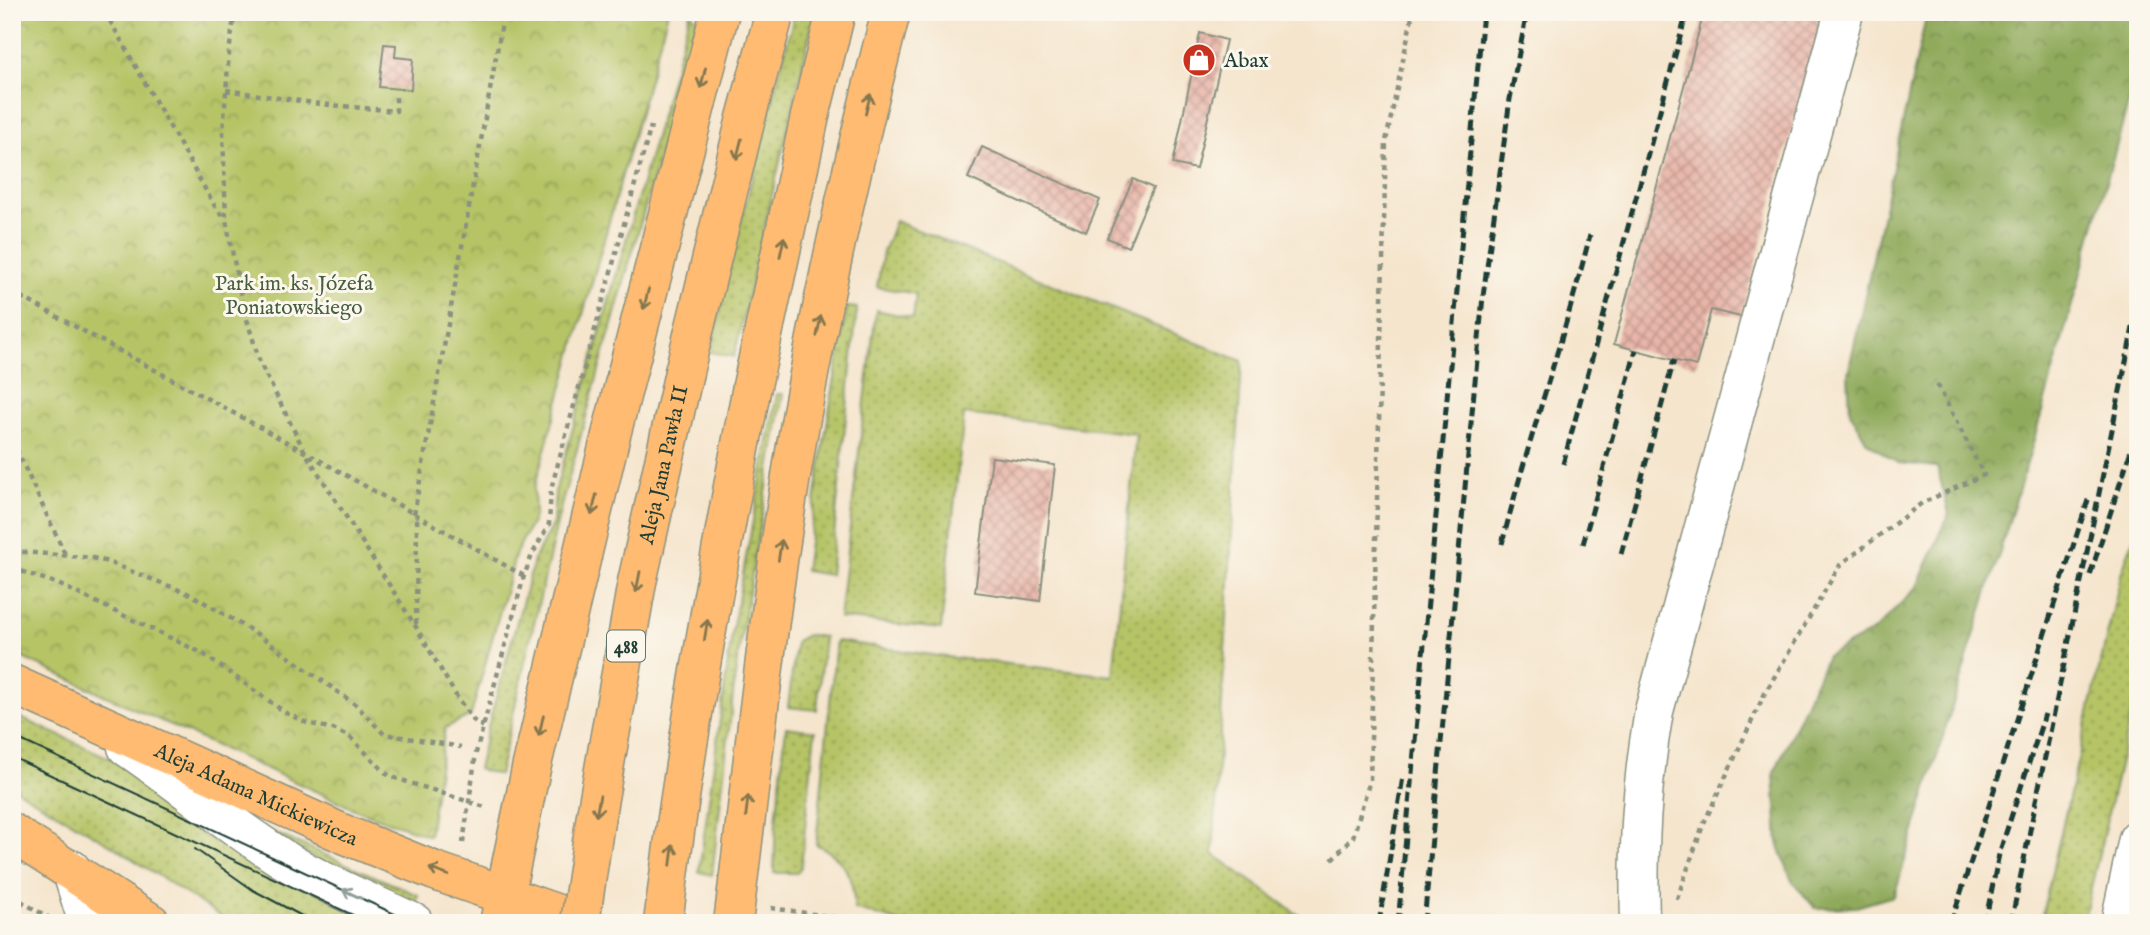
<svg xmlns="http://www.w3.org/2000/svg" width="2150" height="935" viewBox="0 0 2150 935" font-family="'IM FELL English',serif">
<defs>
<pattern id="grass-dots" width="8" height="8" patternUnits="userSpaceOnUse" patternTransform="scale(1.75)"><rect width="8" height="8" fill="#b6c466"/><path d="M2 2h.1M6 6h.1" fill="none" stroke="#93a055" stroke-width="1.8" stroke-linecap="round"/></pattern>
<pattern id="forest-crowns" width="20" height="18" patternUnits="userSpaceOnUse" patternTransform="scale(1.75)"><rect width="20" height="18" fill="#90aa5b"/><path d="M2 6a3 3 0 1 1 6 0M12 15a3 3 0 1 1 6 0" fill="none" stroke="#758c4c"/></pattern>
<pattern id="park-crowns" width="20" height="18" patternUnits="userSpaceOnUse" patternTransform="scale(1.75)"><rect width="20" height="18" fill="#b6c466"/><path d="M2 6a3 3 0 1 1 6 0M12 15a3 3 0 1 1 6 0" fill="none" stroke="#93a055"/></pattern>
<pattern id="building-cross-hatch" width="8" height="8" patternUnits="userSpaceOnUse" patternTransform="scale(1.75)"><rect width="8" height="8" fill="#e9b5a9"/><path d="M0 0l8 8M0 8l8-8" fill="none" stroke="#bc948a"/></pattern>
</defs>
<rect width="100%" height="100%" fill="#fbf7ec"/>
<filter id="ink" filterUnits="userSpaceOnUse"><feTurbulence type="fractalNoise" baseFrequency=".0143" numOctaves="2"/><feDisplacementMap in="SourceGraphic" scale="14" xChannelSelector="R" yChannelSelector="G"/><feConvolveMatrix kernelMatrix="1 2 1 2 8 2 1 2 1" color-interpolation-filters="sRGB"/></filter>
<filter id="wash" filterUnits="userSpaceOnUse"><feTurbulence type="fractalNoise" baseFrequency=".00686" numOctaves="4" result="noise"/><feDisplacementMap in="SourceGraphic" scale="28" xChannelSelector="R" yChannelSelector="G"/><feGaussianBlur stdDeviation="1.57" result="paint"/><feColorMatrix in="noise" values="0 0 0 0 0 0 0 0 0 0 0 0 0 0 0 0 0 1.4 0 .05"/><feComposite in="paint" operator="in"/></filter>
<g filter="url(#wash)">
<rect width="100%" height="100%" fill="#f5e5cd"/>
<path fill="url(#grass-dots)" stroke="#6a804d" stroke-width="2" d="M795 12H815L734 357 711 352 722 304 720 303 724 288Z
M690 13 697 19 695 29 561 506 499 775 478 769 489 723 534 560 553 523 555 492Z
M895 221 1242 361 1213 854 1310 923H904L854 909C855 878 844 857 816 844L836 641 938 656 1113 676 1136 434 964 414 941 629 839 618 876 310 913 318 916 294 877 287 883 252Z
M847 307 857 308 830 575 805 571 822 454Z
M777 394H783L737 661 712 875 699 872 733 626Z
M2138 526V683L2083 923H2040L2122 571Z
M807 635 824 637 817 710 788 707 796 641Z
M12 714 156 779 206 816 199 833 392 923H231L111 845 12 787Z
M786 727 815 731 801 867 797 873H774L776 821Z
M249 822 418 895 414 913Z"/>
<path fill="url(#forest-crowns)" stroke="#587448" stroke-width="2" d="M1927 12H2138V69L2032 447 1894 896 1856 907 1815 908 1792 881 1778 843 1774 773 1827 656 1875 630 1917 587 1949 514 1937 467 1898 463 1867 442 1850 412 1848 373Z"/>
<path fill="url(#park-crowns)" stroke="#6a804d" stroke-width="2" d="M12 12H668L534 489 535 511 533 520 516 553 471 715 445 728 429 836 359 811 12 653Z"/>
<g id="blocks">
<path fill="url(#building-cross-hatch)" d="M1704 12H1824L1741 317 1711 310 1696 366 1614 344Z
M1200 33 1226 40 1196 169 1173 164Z
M384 44 396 45 395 57 413 59 411 90 379 87Z
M982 147 1100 200 1086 232 968 178Z
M1133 179 1153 188 1128 247 1107 238Z
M992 457 1055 465 1040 601 975 592Z"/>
</g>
</g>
<g filter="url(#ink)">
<use href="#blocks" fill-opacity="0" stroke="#8a9180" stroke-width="2"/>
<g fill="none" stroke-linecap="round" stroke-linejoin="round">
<defs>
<path id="minor" d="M127 747C182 784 232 828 288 862 328 886 372 903 414 923
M71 869 88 923
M1640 923C1638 848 1641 785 1654 711L1844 12
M2120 923 2138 839"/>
<g id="major">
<path d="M684 372 746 118 775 12"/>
<path d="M752 386 810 116 836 12"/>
<path id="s1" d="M12 684 346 835 435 871 584 923"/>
<path d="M12 833 151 923"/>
<path d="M499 923 531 769 610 439 720 12"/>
<path d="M733 923C753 764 769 604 796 446 821 300 854 156 891 12"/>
</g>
</defs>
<use href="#minor" stroke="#8a9180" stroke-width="41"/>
<use href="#major" stroke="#8a9180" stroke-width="41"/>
<path stroke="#8a9180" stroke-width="4.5" stroke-dasharray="5 5" stroke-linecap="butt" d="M105 12 217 210 226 219
M235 12 229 52 223 132 226 220 243 306 260 363 305 452 416 627 458 699 473 720 483 727
M226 90 320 104 396 111V94
M12 292 305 452 524 576
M12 440 65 554
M414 514 504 12
M12 551 93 558 108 562 192 595 257 634 356 705 384 734 461 747
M12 568 58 584 202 653 286 713 307 723 333 729 350 737 389 776 488 808
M416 624 417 516
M463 843 476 753 524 576 532 555 549 524 551 489 651 126
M1332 859 1353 837 1370 780 1386 141 1413 12
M12 896 48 917
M1677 899 1703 825 1765 693 1840 565 1922 503 1984 475 1935 380
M771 908 877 923"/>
<use href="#minor" stroke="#fff" stroke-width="38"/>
<use href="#major" stroke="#ffbb71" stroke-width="38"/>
<path stroke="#1f3d34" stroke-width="2" d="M12 736 414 923
M12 757 370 923
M195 849 253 890 315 923"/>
<path stroke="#1f3d34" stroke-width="5" stroke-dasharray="10 5" stroke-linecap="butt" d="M1563 464 1687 12
M1502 544C1528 440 1564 339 1590 235
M1583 544 1636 350
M1621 554 1674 360
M2090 575 2138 429
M1379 923 1403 777
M1398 923 1483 12
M1424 923 1483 296 1510 99 1527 12
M1951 923 2089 497
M1985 923 1999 854 2045 714
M2011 923 2138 303"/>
<defs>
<g id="major-bridge">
<path id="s2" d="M580 923 596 815 637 582 684 372"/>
<path d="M663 923C685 742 718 564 752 386"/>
</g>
</defs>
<use href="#major-bridge" stroke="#8a9180" stroke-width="41" stroke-linecap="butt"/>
<use href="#major-bridge" stroke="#ffbb71" stroke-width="38"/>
</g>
<defs><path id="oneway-shaft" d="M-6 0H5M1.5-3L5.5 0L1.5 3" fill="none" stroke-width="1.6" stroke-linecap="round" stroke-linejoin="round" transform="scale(1.75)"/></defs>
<g stroke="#84764f">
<use href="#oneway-shaft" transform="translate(703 78) rotate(104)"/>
<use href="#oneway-shaft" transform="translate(868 104) rotate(-76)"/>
<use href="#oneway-shaft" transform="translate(739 149) rotate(104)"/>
<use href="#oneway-shaft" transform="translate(782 247) rotate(-78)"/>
<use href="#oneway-shaft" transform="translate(646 299) rotate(104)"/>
<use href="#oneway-shaft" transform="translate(819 326) rotate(-78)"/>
<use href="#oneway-shaft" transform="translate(594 505) rotate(103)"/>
<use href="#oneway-shaft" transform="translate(780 550) rotate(-81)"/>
<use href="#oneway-shaft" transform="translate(638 582) rotate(101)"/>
<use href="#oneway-shaft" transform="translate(706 630) rotate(-81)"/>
<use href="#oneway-shaft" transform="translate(541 726) rotate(103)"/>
<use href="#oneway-shaft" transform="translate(598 806) rotate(100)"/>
<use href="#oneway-shaft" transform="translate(747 806) rotate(-83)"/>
<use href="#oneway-shaft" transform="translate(672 855) rotate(-83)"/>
<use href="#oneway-shaft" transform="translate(439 872) rotate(-160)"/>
</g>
<use stroke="#8f9e9a" href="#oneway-shaft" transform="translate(352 894) rotate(-155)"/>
</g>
<defs>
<symbol id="shop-disc" viewBox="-11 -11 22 22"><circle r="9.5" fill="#c8321e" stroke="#fbf7ec"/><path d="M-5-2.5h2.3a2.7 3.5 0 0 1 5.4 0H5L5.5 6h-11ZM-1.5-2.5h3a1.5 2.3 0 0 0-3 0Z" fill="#fff"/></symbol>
</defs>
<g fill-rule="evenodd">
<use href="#shop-disc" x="1180" y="41" width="38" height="38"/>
</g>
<g text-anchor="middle" stroke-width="6" stroke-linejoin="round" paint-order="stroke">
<rect fill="#fbf7ec" stroke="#61756b" stroke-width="2" x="607" y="630.5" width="38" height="31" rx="5"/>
<g font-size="19" font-weight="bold" fill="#1f3d34">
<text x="626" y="653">488</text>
</g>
<g font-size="21" fill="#1f3d34" stroke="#fbf7ec" text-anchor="start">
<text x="1224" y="67">Abax</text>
</g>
<g font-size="21" fill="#455f40" stroke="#fbf7ec">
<text x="294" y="290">Park im. ks. Józefa<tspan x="294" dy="24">Poniatowskiego</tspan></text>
</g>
<g font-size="21" fill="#1f3d34" stroke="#fbf7ec">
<text dy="7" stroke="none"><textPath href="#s2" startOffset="466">Aleja Jana Pawła II</textPath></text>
<text dy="7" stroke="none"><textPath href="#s1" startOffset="268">Aleja Adama Mickiewicza</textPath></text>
</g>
</g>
<rect width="2150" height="935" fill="none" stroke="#fbf7ec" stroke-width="42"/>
</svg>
